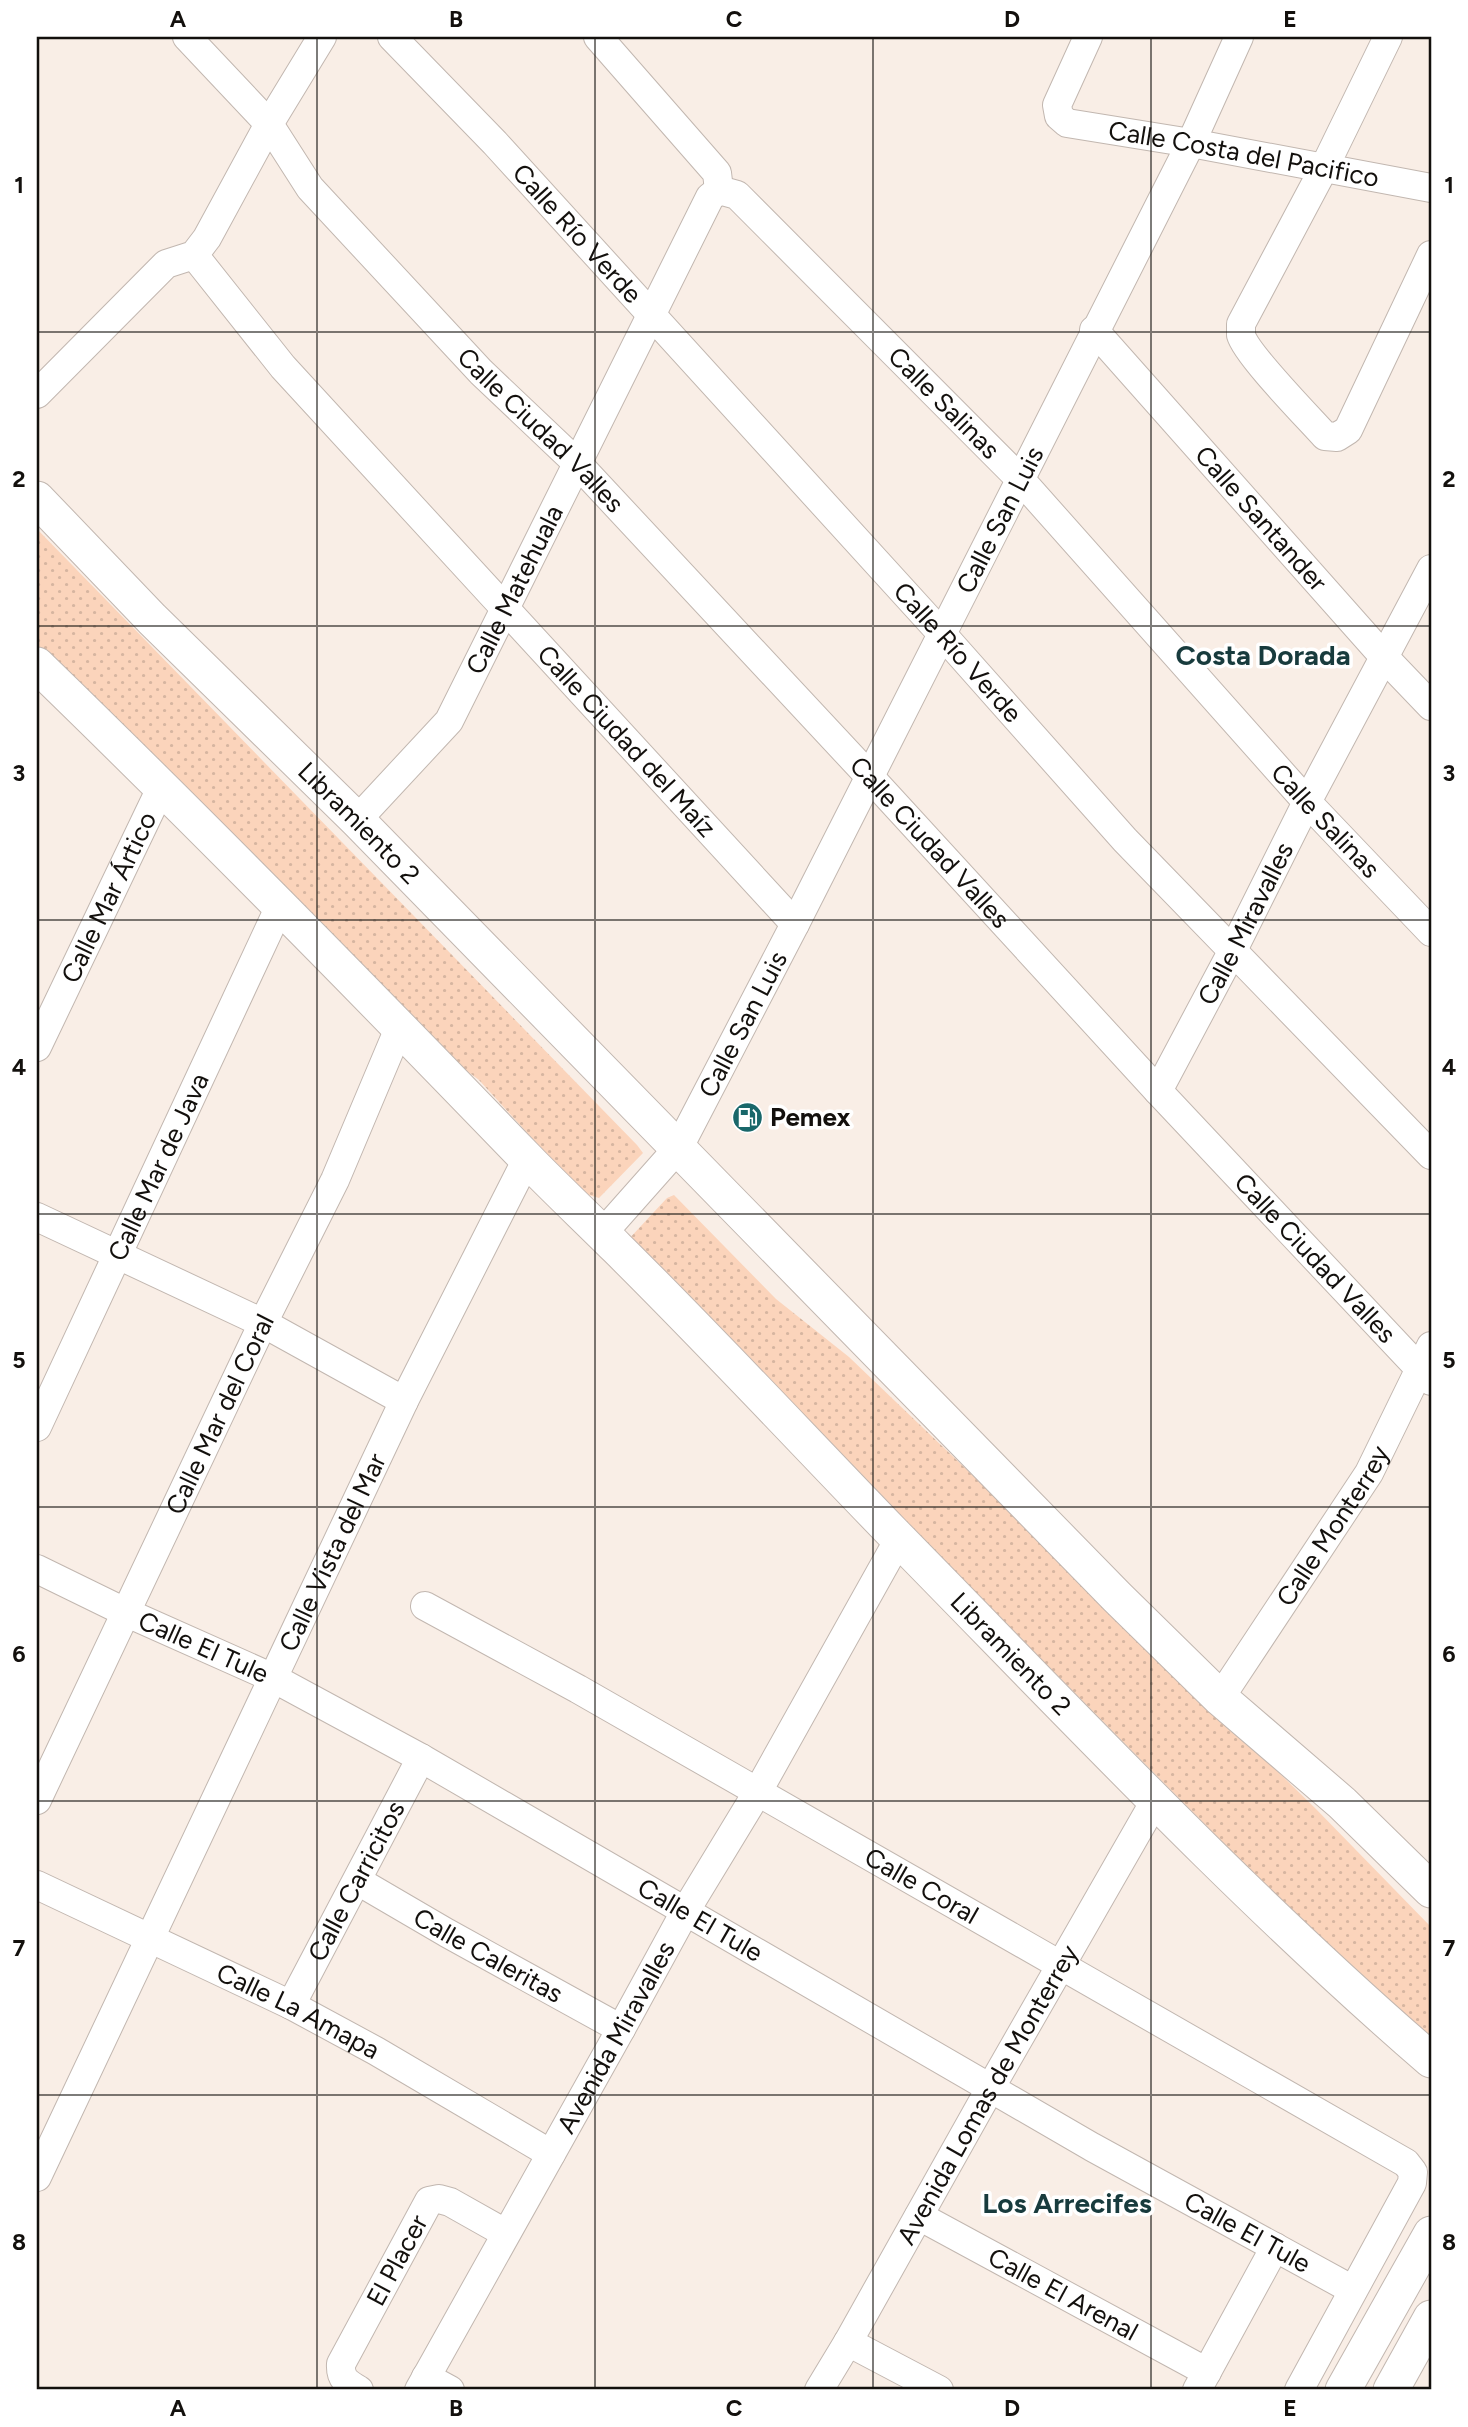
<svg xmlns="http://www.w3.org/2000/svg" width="1468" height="2427" viewBox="0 0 1468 2427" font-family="Figtree,sans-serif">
<defs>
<pattern id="park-dots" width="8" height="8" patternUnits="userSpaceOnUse" patternTransform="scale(1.75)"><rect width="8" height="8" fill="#fbd4bb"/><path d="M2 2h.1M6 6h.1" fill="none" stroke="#d6b5a0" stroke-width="1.8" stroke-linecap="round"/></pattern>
</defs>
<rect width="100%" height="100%" fill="#f9eee6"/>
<path fill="url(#park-dots)" d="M37 529 637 1145 643 1153 599 1198 589 1195 574 1184 479 1080 423 1038 37 646Z
M674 1195 776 1299 849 1357 1058 1557 1316 1809 1431 1927V2040L1259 1879 627 1241 667 1198Z"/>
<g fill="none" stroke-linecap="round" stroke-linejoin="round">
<defs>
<g id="minor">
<path id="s1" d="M187 37 269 124 310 188 481 372 578 464 869 776 1158 1091 1431 1381"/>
<path id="s2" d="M392 37 495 143 942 634 1125 840 1431 1155"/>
<path d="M598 37 717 173 719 190"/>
<path id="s3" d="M1088 37 1057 105 1059 116 1067 123 1191 143 1431 188"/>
<path d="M1388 37 1324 168 1241 324C1241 324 1241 334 1241 335 1246 354 1309 418 1325 436L1337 437 1348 430 1431 255"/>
<path id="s4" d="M719 190 737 195 1020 479 1307 802 1431 932"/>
<path id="s5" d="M194 255 283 367 795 924"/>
<path id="s6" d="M1094 330 1385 658 1431 706"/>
<path d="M37 394 166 264 194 255 207 238 269 124 322 37"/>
<path id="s7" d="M357 820 449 721 710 197 719 190"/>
<path id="s8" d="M37 1047 162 786"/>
<path id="s9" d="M1158 1091 1233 950 1307 802 1431 569"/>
<path d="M37 1217 263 1323 404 1401"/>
<path id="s10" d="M601 1235 679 1147 795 924 1191 143 1239 37"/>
<path id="s11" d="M37 1427 280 906"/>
<path id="s12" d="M37 1569 125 1612 273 1678 421 1758 1092 2147 1353 2290"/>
<path id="s13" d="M425 1606 578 1689 1406 2163 1413 2172 1412 2183 1299 2390"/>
<path id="s14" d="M1220 1698 1369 1473 1431 1346"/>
<path id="s15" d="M37 1800 263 1323 335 1180 400 1026"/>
<path id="s16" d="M358 1881 447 1933 621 2029"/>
<path id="s17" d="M37 1885 291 2005 376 2051 551 2154"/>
<path id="s18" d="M291 2005 421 1758"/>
<path id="s19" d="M37 2177 404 1401 527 1159"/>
<path id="s20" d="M919 2216 1207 2372"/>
<path d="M848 2342 939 2390"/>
<path d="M426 2377 450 2390"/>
<path id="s21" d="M359 2390C347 2383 340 2379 341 2364L429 2201 439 2199 450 2202 505 2233"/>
<path id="s22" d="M419 2390 621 2029 686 1910 757 1793 899 1539"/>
<path id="s23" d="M819 2390 848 2342 991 2087 1155 1801"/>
<path d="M1197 2390 1275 2247"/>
</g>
<g id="major">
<path id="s24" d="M37 499 152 619 357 820 1117 1597 1220 1698 1342 1803 1431 1890"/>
<path id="s25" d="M37 665C203 826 365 991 526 1158 556 1189 587 1218 617 1248 711 1341 801 1438 893 1533 1069 1712 1241 1896 1431 2060"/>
<path d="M1343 2390 1431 2234"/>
<path d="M1391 2390 1431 2318"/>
</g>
</defs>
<use href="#minor" stroke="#c2b7b0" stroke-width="30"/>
<use href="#major" stroke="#c2b7b0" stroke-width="37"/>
<use href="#minor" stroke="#fff" stroke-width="28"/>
<use href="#major" stroke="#fff" stroke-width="35"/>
</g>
<path fill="none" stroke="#13100d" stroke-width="2" stroke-opacity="0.55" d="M317 37V2390M595 37V2390M873 37V2390M1151 37V2390M37 332H1431M37 626H1431M37 920H1431M37 1214H1431M37 1507H1431M37 1801H1431M37 2095H1431"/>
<defs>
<symbol id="fuel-disc" viewBox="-11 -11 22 22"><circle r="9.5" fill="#19676a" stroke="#fff"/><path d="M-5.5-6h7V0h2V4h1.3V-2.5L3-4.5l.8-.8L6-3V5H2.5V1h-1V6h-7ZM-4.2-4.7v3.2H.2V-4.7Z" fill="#fff"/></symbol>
</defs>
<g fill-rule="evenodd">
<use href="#fuel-disc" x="730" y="1100" width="35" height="35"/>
</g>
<g text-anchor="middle" stroke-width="7" stroke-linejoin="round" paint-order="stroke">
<g font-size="26" fill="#13100d" stroke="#fff">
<text dy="9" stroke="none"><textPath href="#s3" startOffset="276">Calle Costa del Pacifico</textPath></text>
<text dy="9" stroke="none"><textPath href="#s2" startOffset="270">Calle Río Verde</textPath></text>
<text dy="9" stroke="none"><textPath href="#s4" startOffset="312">Calle Salinas</textPath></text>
<text dy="9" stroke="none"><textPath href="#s1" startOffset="530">Calle Ciudad Valles</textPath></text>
<text dy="9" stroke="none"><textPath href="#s10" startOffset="822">Calle San Luis</textPath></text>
<text dy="9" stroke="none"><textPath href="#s6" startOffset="252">Calle Santander</textPath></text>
<text dy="9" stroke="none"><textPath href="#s7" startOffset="282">Calle Matehuala</textPath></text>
<text dy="9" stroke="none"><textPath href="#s2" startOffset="836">Calle Río Verde</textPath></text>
<text dy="9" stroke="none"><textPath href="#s5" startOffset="651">Calle Ciudad del Maíz</textPath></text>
<text dy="9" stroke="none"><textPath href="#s4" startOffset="878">Calle Salinas</textPath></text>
<text dy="9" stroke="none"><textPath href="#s24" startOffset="457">Libramiento 2</textPath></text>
<text dy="9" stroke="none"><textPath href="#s1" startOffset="1097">Calle Ciudad Valles</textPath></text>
<text dy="9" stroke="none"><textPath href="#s8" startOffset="166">Calle Mar Ártico</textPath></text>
<text dy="9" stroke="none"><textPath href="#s9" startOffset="189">Calle Miravalles</textPath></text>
<text dy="9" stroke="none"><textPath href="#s10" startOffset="256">Calle San Luis</textPath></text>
<text dy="9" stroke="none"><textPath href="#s11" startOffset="287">Calle Mar de Java</textPath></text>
<text dy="9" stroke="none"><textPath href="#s1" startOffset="1664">Calle Ciudad Valles</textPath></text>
<text dy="9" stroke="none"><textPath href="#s15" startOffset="427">Calle Mar del Coral</textPath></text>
<text dy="9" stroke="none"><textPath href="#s14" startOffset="206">Calle Monterrey</textPath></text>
<text dy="9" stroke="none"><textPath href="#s19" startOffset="691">Calle Vista del Mar</textPath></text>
<text dy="9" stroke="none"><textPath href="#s12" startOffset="184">Calle El Tule</textPath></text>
<text dy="9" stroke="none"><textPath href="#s25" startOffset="1388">Libramiento 2</textPath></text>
<text dy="9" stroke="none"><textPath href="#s18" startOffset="140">Calle Carricitos</textPath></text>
<text dy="9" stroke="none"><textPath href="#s13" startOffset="570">Calle Coral</textPath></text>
<text dy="9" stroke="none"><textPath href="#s12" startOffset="751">Calle El Tule</textPath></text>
<text dy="9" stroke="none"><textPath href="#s16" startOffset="150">Calle Caleritas</textPath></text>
<text dy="9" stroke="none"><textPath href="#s17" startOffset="290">Calle La Amapa</textPath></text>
<text dy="9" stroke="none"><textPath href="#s22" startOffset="404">Avenida Miravalles</textPath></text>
<text dy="9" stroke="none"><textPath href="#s23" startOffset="340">Avenida Lomas de Monterrey</textPath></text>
<text dy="9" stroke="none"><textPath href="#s12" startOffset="1381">Calle El Tule</textPath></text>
<text dy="9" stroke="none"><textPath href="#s21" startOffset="152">El Placer</textPath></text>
<text dy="9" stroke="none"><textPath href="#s20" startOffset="164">Calle El Arenal</textPath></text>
</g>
<g font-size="26" font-weight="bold" fill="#13100d" stroke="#fff" text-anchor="start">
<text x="770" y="1126">Pemex</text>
</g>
<g font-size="28" font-weight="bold" fill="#183b3d" stroke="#fff">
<text x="1263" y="665">Costa Dorada</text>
<text x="1067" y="2213">Los Arrecifes</text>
</g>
</g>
<rect width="1468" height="2427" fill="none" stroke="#ffffff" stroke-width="77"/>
<rect x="38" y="38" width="1392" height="2350" fill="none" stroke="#13100d" stroke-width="2.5"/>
<g font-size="23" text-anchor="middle" font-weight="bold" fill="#13100d">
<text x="178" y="27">A</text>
<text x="456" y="27">B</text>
<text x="734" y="27">C</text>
<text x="1012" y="27">D</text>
<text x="1290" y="27">E</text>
<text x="19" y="193">1</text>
<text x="1449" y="193">1</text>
<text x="19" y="487">2</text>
<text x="1449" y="487">2</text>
<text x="19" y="781">3</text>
<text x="1449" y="781">3</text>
<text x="19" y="1075">4</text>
<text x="1449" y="1075">4</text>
<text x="19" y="1368">5</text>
<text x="1449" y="1368">5</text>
<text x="19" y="1662">6</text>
<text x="1449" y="1662">6</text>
<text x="19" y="1956">7</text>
<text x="1449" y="1956">7</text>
<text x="19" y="2250">8</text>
<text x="1449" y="2250">8</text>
<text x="178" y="2416">A</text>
<text x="456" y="2416">B</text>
<text x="734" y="2416">C</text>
<text x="1012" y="2416">D</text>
<text x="1290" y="2416">E</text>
</g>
</svg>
